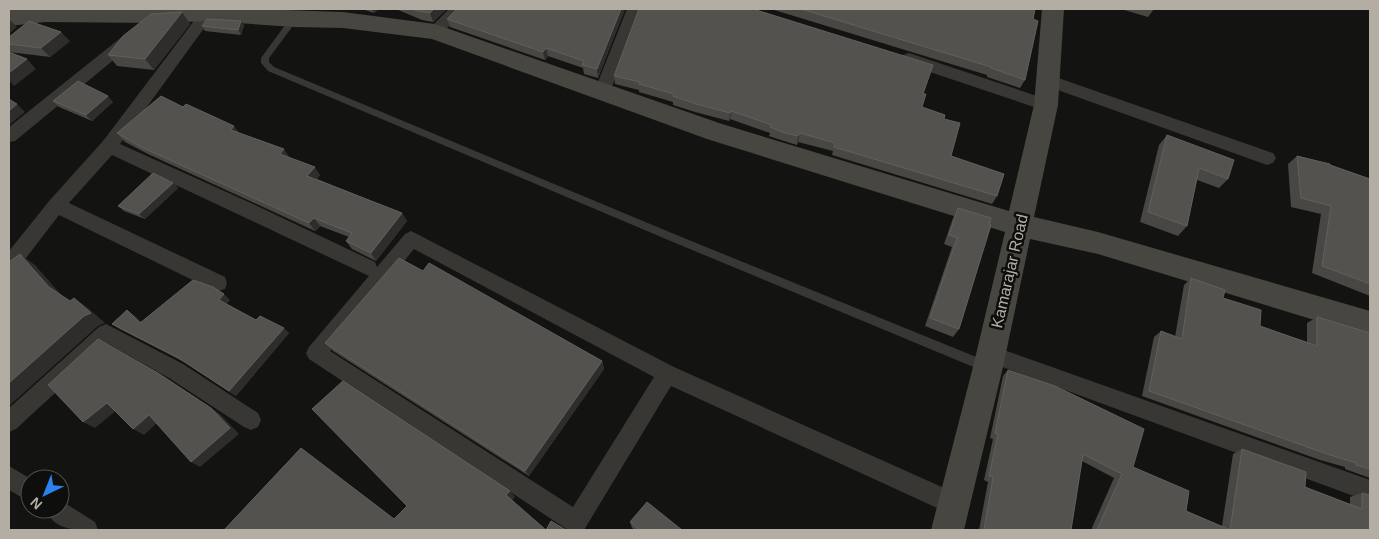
<svg xmlns="http://www.w3.org/2000/svg" width="1379" height="539" viewBox="0 0 1379 539" font-family="Arial,sans-serif">
<rect width="100%" height="100%" fill="#131312"/>
<g fill="none" stroke-linecap="round" stroke-linejoin="round">
<path fill="#383733" fill-rule="evenodd" d="M294 16 298 19 269 58V62L274 67 679 236 991 363 992 367 991 371 987 372 983 371 673 242 268 71 261 63V58L291 17Z"/>
<path fill="#383733" fill-rule="evenodd" d="M203 9H218L120 144 253 204 375 262 377 267 405 234 411 231 417 234 674 367 962 496 965 504 962 512 954 515 946 512 671 386 584 530H568L309 359 306 353 309 347 369 276 112 155 69 203 225 277 227 283 225 289 218 291 211 289 59 215 16 271 9 273V251L50 200 103 141ZM414 249 654 377 573 507 330 351Z
M449 9H465L440 36 435 37 430 36 427 32 430 28Z
M627 9H641L610 92 608 96 602 98 596 96 594 92Z
M128 35 133 36 136 40 133 44 15 141 9 142V127L123 36Z
M909 53 1052 101 1054 105 1052 109 1046 111 903 63 901 59 903 55Z
M1047 74 1273 153 1276 158 1273 163 1267 165 1041 84 1039 80 1041 76Z
M106 324 183 364 258 413 261 420 258 427 251 430 244 427 169 378 108 344 16 429 9 432V408L99 327Z
M990 345 1370 480V502L983 360 980 354 983 348Z
M9 466 31 479 30 502 9 490Z
M60 500 95 522 98 530C77 530 55 532 45 509H60Z"/>
<path fill="#484641" fill-rule="evenodd" d="M24 9H256L343 12 435 24 722 124 1009 211 1034 105 1042 9H1064L1058 105 1034 217 1098 232 1370 311V337L1098 254 1030 239 1003 367 964 530H931L973 367 1005 232 707 139 432 39 343 28 294 27 209 21 159 23 45 22 9 26V10Z"/>
</g>
<path fill="#484743" d="M362 9H379L374 13Z
M396 9H447L433 22 422 20Z
M625 9 598 78 584 74 583 68 548 56 545 60 450 27 447 19Z
M771 9H1035L1033 19 1025 80 1020 88 987 77V75Z
M1121 9H1154L1148 17Z
M182 12 190 24 154 70 117 66 108 55Z
M244 25 241 35 205 31 202 26Z
M9 37 70 41 50 57 9 52Z
M614 76 923 94 922 107 944 119 951 156 997 196 992 204 832 155 833 151 798 142 797 145 781 140 769 136 770 133 730 119 729 121 695 112 673 105V102L639 92V90L615 84Z
M53 101 113 102 92 121 59 107Z
M183 107 239 133 289 157 320 175 317 179 402 213 407 221 376 261 352 249 346 241 349 237 320 226 315 231 148 154 125 142 117 133Z
M1167 135 1228 179 1219 188 1197 180 1187 226 1178 236 1140 222 1159 145Z
M1297 156 1330 165 1370 179V296L1312 273 1321 214 1291 207 1288 164Z
M173 183 178 188 145 219 124 211 118 206Z
M958 208 959 329 953 337 925 326 952 247 944 244 953 218Z
M423 271 602 361 604 369 529 476 333 351 325 343Z
M1191 278 1223 298 1260 326 1307 342V323L1317 317 1370 333V478L1345 469V467L1320 460 1142 396 1154 337 1161 331 1175 337 1184 285Z
M230 300 226 304 256 320 289 333 236 396 184 362 120 329 112 324 134 315 141 322Z
M1008 370 1133 467 1186 511 1222 526 1233 454 1242 449 1305 487 1350 504V497L1362 493 1370 530H1091L1114 478 1082 461 1071 530H979L988 482 984 480 993 439 990 438 1003 376Z
M630 522 682 530H635L632 528Z"/>
<path fill="#2e2d2b" d="M372 9H379L374 13Z
M434 9H447L433 22 430 13Z
M621 9H625L598 78 597 69Z
M182 12 190 24 154 70 145 59Z
M9 19 17 27 9 34Z
M241 21 244 25 241 35 238 30Z
M61 32 70 41 50 57 41 48Z
M546 48 548 56 545 60 543 52Z
M27 59 36 69 14 86 9 80V73Z
M108 96 113 102 92 121 86 115Z
M17 104 25 112 9 125V111Z
M731 111 730 119 729 121 730 113Z
M234 126 241 135 231 130Z
M800 133 798 142 797 145 798 136Z
M284 149 290 158 280 154Z
M315 167 320 175 313 184 307 176Z
M173 183 178 188 145 219 139 214Z
M402 213 407 221 376 261 371 253Z
M314 218 320 226 315 231 309 223Z
M20 254 35 265 63 297 49 287Z
M224 294 230 300 225 305 219 300Z
M74 298 88 308 105 323 98 326 9 406V383Z
M127 310 134 315 147 329 140 323Z
M284 328 289 333 236 396 229 391Z
M602 361 604 369 529 476 525 471Z
M107 403 118 409 95 428 83 422Z
M211 408 220 414 239 434 200 467 191 462Z
M149 415 159 421 144 435 133 429Z
M510 491 515 497 511 502 506 495Z"/>
<path fill="#54524e" stroke="#63605b" d="M412 9H434L430 13 418 11Z
M457 9H621L597 69 582 65 584 61 546 48 543 52 447 19Z
M639 9H753L933 65 923 94H926L922 107 945 115 944 119 960 123 951 156 1004 174 997 196 834 147 835 143 800 133 798 136 782 132 770 127 772 125 731 111 730 113 696 104 673 96 674 94 639 84 640 82 614 76Z
M801 9H1035L1033 19 1038 21 1025 80 991 68V67Z
M182 12 145 59 108 55 123 36 151 14Z
M207 19 241 21 238 30 202 26Z
M29 21 61 32 41 48 9 44V37Z
M9 52 27 59 9 73Z
M78 81 108 96 86 115 53 101Z
M161 96 183 107 186 104 234 126 231 130 284 149 280 154 315 167 307 176 402 213 371 253 346 241 352 233 314 218 309 223 139 146 117 133Z
M9 99 17 104 9 111Z
M1167 135 1234 160 1228 179 1199 168 1187 226 1148 212Z
M1297 156 1330 164V165L1370 179V284L1322 266 1331 206 1301 198Z
M153 173 173 183 139 214 118 206Z
M958 208 991 218 989 225H991L959 329 930 318 957 238 949 235Z
M20 254 49 287 70 301 74 298 91 313 84 316 9 383V262Z
M399 258 423 271 429 263 602 361 525 471 325 343Z
M1191 278 1225 290 1223 298 1261 310 1260 326 1317 346V317L1370 333V469L1356 465V463L1330 455 1149 391 1161 331 1182 339Z
M193 280 213 287 224 294 219 300 256 320 260 316 284 328 229 391 177 357 112 324 127 310 140 323Z
M98 339 158 373 211 408 230 428 191 462 149 415 133 429 107 403 83 422 48 385Z
M1008 370 1055 386 1144 429 1133 467 1189 491 1186 511 1230 530 1242 449 1306 472 1305 487 1362 509V493L1370 495V530H1097L1122 474 1083 454 1071 530H984L993 477 989 476 998 434 995 433Z
M343 381 510 491 506 495 546 530 551 521 566 530H224L301 448 394 519 407 506 312 409Z
M647 502 682 530H640L630 522Z"/>
<g text-anchor="middle" stroke-width="5" stroke-linejoin="round" paint-order="stroke">
<g font-size="16" fill="#b4ada3" stroke="#0e0e0d">
<text transform="translate(1009 271) rotate(-77)" y="6">Kamarajar Road</text>
</g>
</g>
<rect width="1379" height="539" fill="none" stroke="#b4ada3" stroke-width="20"/>
<g transform="translate(45 494) rotate(223)"><circle r="24" fill="#0e0e0d" stroke="#504e49"/>
<path d="M0-4L9 19L0 12L-9 19Z" fill="#2e80ef"/>
<text y="-8" font-size="14" font-weight="bold" text-anchor="middle" fill="#b4ada3">N</text>
</g>
</svg>
